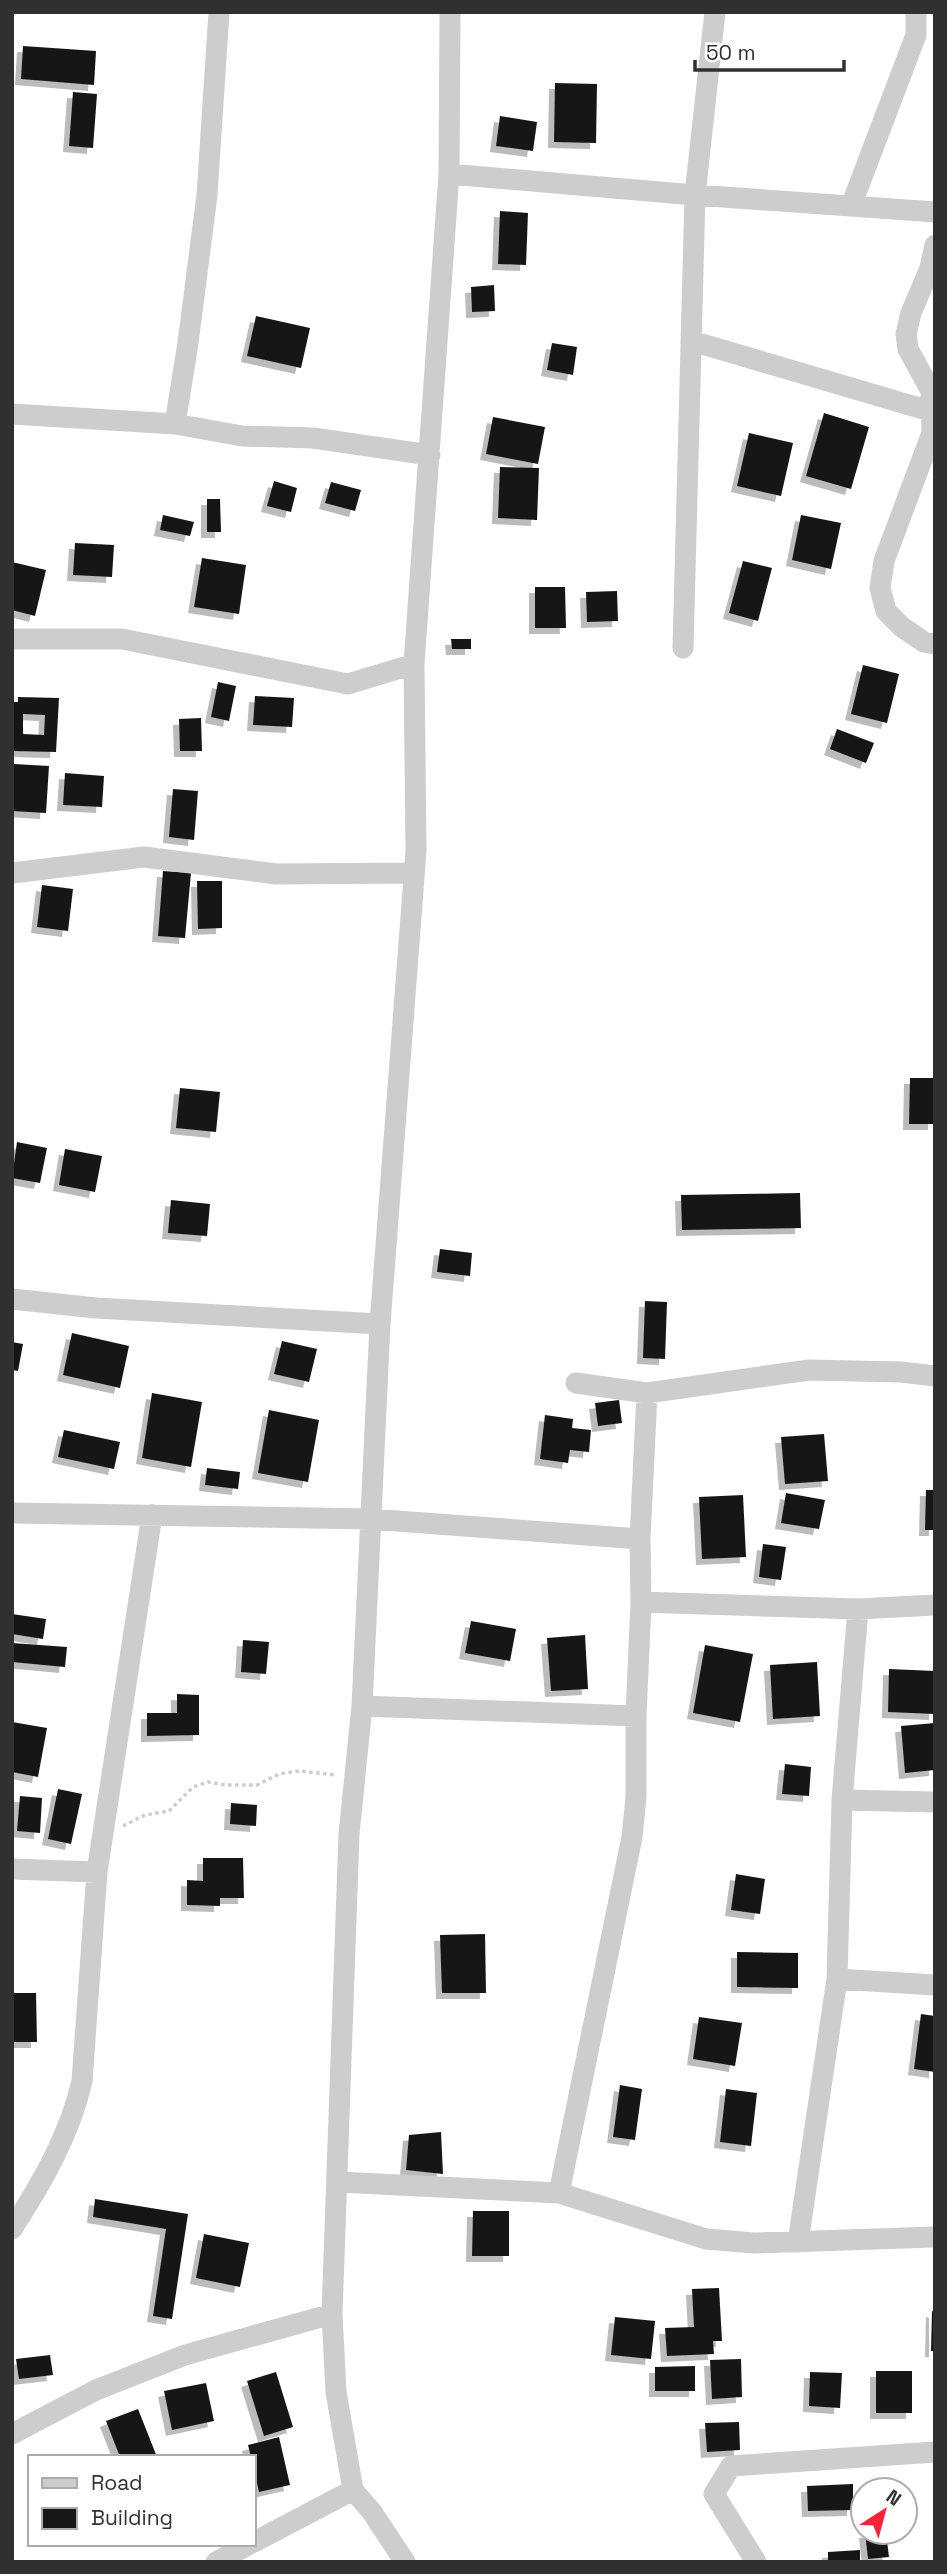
<svg xmlns="http://www.w3.org/2000/svg" width="947" height="2574" viewBox="0 0 947 2574" font-family="'Space Grotesk',sans-serif">
<defs>
<filter id="shadow"><feDropShadow dx="-6" dy="6" stdDeviation="0" flood-color="#0004"/></filter>
</defs>
<rect width="100%" height="100%" fill="#fff"/>
<path fill="#171717" fill-rule="evenodd" filter="url(#shadow)" d="M23 46 96 51 94 85 21 79Z
M555 83 597 84 596 143 554 142Z
M73 92 97 94 93 148 69 146Z
M500 116 537 122 533 151 496 146Z
M500 211 528 213 526 265 498 264Z
M494 285 495 311 472 312 471 287Z
M256 316 310 328 301 368 247 356Z
M552 343 577 347 573 375 547 370Z
M824 413 869 427 851 489 806 476Z
M493 417 545 427 538 464 486 454Z
M749 433 793 443 781 496 737 486Z
M500 467 539 468 537 520 498 518Z
M274 481 297 488 291 512 267 506Z
M331 482 361 490 355 511 325 503Z
M207 499H220L221 532H207Z
M163 515 194 522 190 536 160 530Z
M801 515 841 523 831 569 792 560Z
M75 543 114 545 112 577 73 575Z
M202 558 246 565 239 614 194 607Z
M743 561 772 568 758 621 729 613Z
M12 562 46 570 35 616 12 610Z
M535 587H565L566 628H535Z
M617 591 618 621 587 622 586 592Z
M451 639H471V649H452Z
M863 665 899 674 887 723 851 714Z
M218 682 236 686 229 721 211 717Z
M255 696 294 698 292 727 253 725Z
M18 697 59 698 56 752 12 751V702H18ZM23 714 45 715 44 735 23 734Z
M201 718 202 751H180L179 719Z
M837 729 874 743 866 763 830 749Z
M14 764 49 766 46 813 12 811Z
M65 773 104 776 102 807 63 805Z
M173 789 198 791 194 840 169 837Z
M163 871 191 873 185 938 158 936Z
M197 881H222V928L198 929Z
M42 885 73 889 68 931 37 927Z
M910 1078H934V1124H909Z
M180 1088 220 1092 216 1132 176 1128Z
M17 1142 47 1148 40 1183 12 1178Z
M65 1149 102 1156 95 1192 59 1185Z
M800 1193 801 1228 682 1230 681 1195Z
M171 1200 210 1204 207 1236 168 1233Z
M440 1249 472 1253 470 1276 437 1272Z
M645 1301 667 1302 665 1359 643 1358Z
M72 1333 129 1346 120 1388 63 1375Z
M282 1341 317 1349 309 1382 274 1374Z
M12 1342 23 1344 18 1371 12 1370Z
M152 1393 202 1402 191 1467 142 1458Z
M619 1400 622 1423 598 1426 595 1403Z
M269 1410 319 1420 308 1482 258 1473Z
M545 1415 573 1419 572 1428 591 1430 589 1452 570 1450 568 1463 540 1459Z
M64 1430 120 1442 114 1469 58 1457Z
M824 1434 828 1481 785 1484 781 1437Z
M207 1468 240 1472 238 1489 205 1485Z
M926 1490H935V1530H925Z
M786 1493 825 1500 819 1529 781 1523Z
M743 1495 746 1557 702 1559 699 1497Z
M763 1544 786 1547 781 1580 759 1577Z
M12 1614 46 1619 43 1639 12 1634Z
M471 1621 516 1629 510 1661 465 1653Z
M585 1635 588 1689 551 1691 547 1638Z
M243 1640 269 1642 266 1674 241 1672Z
M12 1643 67 1647 65 1667 12 1662Z
M705 1645 753 1654 740 1722 693 1713Z
M817 1662 820 1716 773 1719 770 1665Z
M889 1669 935 1671V1714L888 1712Z
M177 1694 199 1695V1735L147 1736V1713H177Z
M12 1722 47 1728 38 1777 12 1772Z
M935 1723V1770L905 1773 901 1726Z
M785 1764 811 1767 809 1796 782 1794Z
M58 1789 82 1794 71 1844 48 1839Z
M20 1796 42 1798 40 1833 17 1831Z
M231 1803 257 1805 256 1826 230 1824Z
M203 1858H243L244 1898H220V1906L187 1905V1880L203 1881Z
M736 1874 765 1879 760 1914 731 1910Z
M485 1934 486 1993H442L440 1935Z
M737 1952 798 1953V1988L737 1987Z
M12 1993H36L37 2042H12Z
M921 2014 935 2016V2072L914 2069Z
M699 2017 742 2023 735 2066 693 2059Z
M620 2085 642 2089 635 2140 613 2137Z
M726 2089 757 2093 751 2146 720 2142Z
M441 2132 443 2174 406 2170 409 2135Z
M95 2199 188 2214 172 2319 153 2316 166 2229 93 2217Z
M473 2211H509V2256H472Z
M204 2234 249 2243 240 2287 196 2278Z
M719 2288 722 2341H713L714 2354 667 2356 665 2328 694 2327 692 2289Z
M932 2311 935 2312V2351H931Z
M615 2317 655 2321 651 2359 611 2355Z
M50 2355 53 2375 19 2379 16 2359Z
M741 2359 742 2397 712 2399 710 2360Z
M695 2366V2391H655V2367Z
M876 2371H912V2413H876Z
M276 2372 293 2427 264 2436 247 2381Z
M810 2372 842 2373 840 2408 809 2406Z
M206 2383 214 2421 172 2430 164 2391Z
M138 2409 157 2457H120L106 2421Z
M739 2422 740 2450 707 2452 705 2423Z
M279 2437 290 2485 259 2492 254 2469V2457H251L248 2445Z
M853 2484V2510L808 2511 807 2486Z
M865 2532H886L889 2557 868 2559Z
M860 2550V2562H828V2552Z"/>
<g fill="none" stroke-linecap="round" stroke-linejoin="round">
<path stroke="#cdcdcd" stroke-width="3.5" stroke-dasharray="3.5 3.5" stroke-linecap="butt" d="M123 1826 145 1815 169 1811 193 1787 208 1782 226 1785H257L279 1774 299 1771 337 1775"/>
<path stroke="#cdcdcd" stroke-width="21" d="M449 174 695 195 935 212
M851 206 916 35V12
M935 245 930 268 911 313 906 334 908 349 931 391 932 433 884 561 880 588 886 611 902 627 924 642 935 644
M692 341 933 412
M12 414 175 424 242 436 313 438 430 455
M175 424 188 343 207 195 219 12
M12 639H122L348 684 414 664
M683 648 695 195 715 12
M12 873 144 857 276 874 414 873
M12 1299 96 1308 380 1324
M576 1383 647 1393 809 1370 901 1372 935 1376
M12 1513 370 1519 640 1539
M641 1602 858 1609 935 1605
M362 1706 636 1716
M842 1800 935 1802
M12 1869 97 1872
M837 1979 935 1985
M338 2182 559 2193 706 2239 754 2243 935 2237
M559 2193 632 1837 636 1797V1716L641 1602 640 1539 647 1393
M12 2229C42 2183 70 2134 82 2081L97 1872 152 1515
M798 2242 837 1979 842 1800 858 1609
M12 2434 96 2390 185 2355 332 2314
M254 2542 353 2490
M216 2562 250 2544
M405 2562 372 2512 353 2490 336 2392 332 2314 349 1834 362 1706 380 1324 416 851 414 664 449 174 450 12
M756 2562 714 2494 731 2466 935 2452"/>
</g>
<rect width="947" height="2574" fill="none" stroke="#303030" stroke-width="28"/>
<rect x="28" y="2455" width="228" height="91" fill="#ffffff" stroke="#acacac" stroke-width="2"/>
<rect x="42" y="2478" width="35" height="10" fill="#cdcdcd" stroke="#acacac" stroke-width="2"/>
<text x="91" y="2490" font-size="21" fill="#303030">Road</text>
<rect x="42" y="2508" width="35" height="21" fill="#171717" stroke="#acacac" stroke-width="2"/>
<text x="91" y="2525" font-size="21" fill="#303030">Building</text>
<g transform="translate(884 2511) rotate(36)"><circle r="33" fill="#ffffff" stroke="#acacac" stroke-width="2"/>
<path d="M0-5L12 26L0 18L-12 26Z" fill="#f7213b"/>
<text y="-10" font-size="19" font-weight="bold" text-anchor="middle" fill="#303030">N</text>
</g>
<path d="M695 60v10h149v-10" fill="none" stroke="#303030" stroke-width="3.5"/>
<text x="706" y="60" font-size="21" fill="#303030" stroke="#ffffff" stroke-width="5" paint-order="stroke">50 m</text>
</svg>
